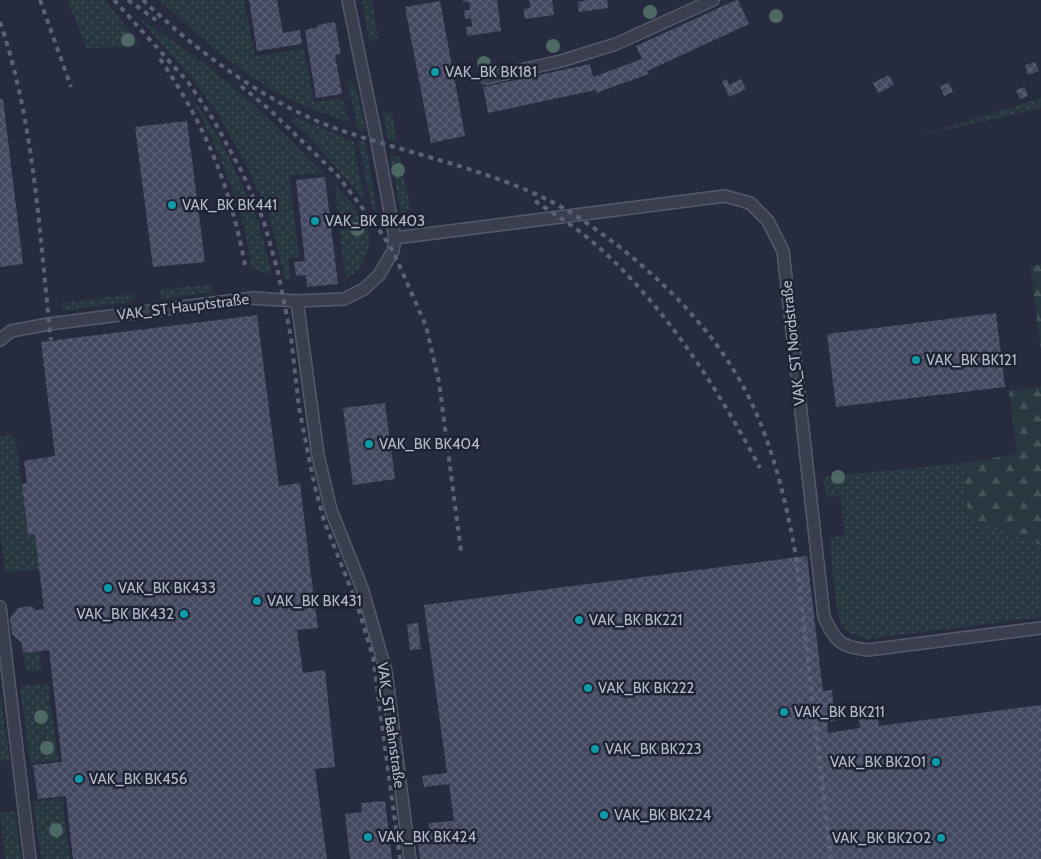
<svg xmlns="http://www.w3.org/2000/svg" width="1041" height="859" viewBox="0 0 1041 859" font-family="Cabin,sans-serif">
<defs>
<pattern id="grass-dots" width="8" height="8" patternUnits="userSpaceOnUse" patternTransform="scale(1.25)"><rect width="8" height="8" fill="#283840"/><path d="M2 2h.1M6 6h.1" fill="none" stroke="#45535a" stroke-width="1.8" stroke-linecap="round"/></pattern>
<pattern id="forest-firs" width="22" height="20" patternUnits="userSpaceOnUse" patternTransform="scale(1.25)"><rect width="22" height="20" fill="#283840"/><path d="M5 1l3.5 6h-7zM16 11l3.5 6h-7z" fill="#45535a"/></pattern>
<pattern id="building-cross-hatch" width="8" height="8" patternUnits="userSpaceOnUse" patternTransform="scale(1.25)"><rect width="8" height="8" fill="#42485f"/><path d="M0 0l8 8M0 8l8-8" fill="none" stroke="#5b6075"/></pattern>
</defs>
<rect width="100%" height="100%" fill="#262b3f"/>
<path fill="url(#grass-dots)" d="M67 0H105L141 46 87 48Z
M159 0H244L255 56 304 49 314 102 342 98 349 122C324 114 300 105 278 93 234 69 196 33 159 0Z
M362 0H372L378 38 375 41 369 39Z
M140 19C158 31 177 43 194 56 241 90 282 131 323 173L289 175 299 257 288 259 291 278 285 279 269 216 250 172 219 115 192 78Z
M347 80 356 86 366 132 358 129Z
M190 94C218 135 242 178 259 225 264 241 268 258 272 274L251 269C249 257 248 243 245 231 233 183 212 138 190 94Z
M1041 98V108L920 136Z
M392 112 397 142 388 139 383 113Z
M295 117 353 141 364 200 315 143 291 120Z
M358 140 365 141 378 216 372 209Z
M390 154 400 157 411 211 401 213Z
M335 185C354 206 381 229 364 260 359 269 355 274 345 279Z
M211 284 213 292 160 299V290Z
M134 294 135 301 63 311 62 303Z
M11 434 16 440 28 534H35L39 569 5 573 0 529V436Z
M962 463 969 519 1041 545V617L867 639C860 637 848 634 843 627 834 611 832 557 830 537L844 536 841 496 826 497 823 477Z
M39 652 42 670 29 672 25 669 23 653Z
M48 683 58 760 30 763 20 686Z
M0 694 10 760 0 761Z
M62 798 70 859H41L33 802Z
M15 811 21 859H5L0 813Z"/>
<path fill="url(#forest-firs)" d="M1041 264V351L1030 266Z
M1041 386V545L969 519 962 463 1017 454 1009 391Z"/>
<path fill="url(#building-cross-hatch)" d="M249 0H277L283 33 300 30 302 44 257 51Z
M463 0H497L501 31 467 36 466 27 472 26 471 18 465 19 464 10H470L469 2H463Z
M529 0H552L554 15 525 19 523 9 530 8Z
M584 0H607L608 8 579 12 578 2 584 1Z
M736 0H738L749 24 647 71 649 74 596 93V90L488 113 483 87 590 64 593 77 642 59 636 46Z
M440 1 465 136 431 143 405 7Z
M335 22 341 54 335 55 342 94 316 98 305 30 318 27 317 25Z
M1035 62 1039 71 1028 75 1025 65Z
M889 75 894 85 878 93 873 83Z
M727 79 729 85 741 79 746 89 729 97 722 81Z
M949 83 953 92 944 96 940 86Z
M1025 87 1028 96 1020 99 1016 90Z
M0 99H3L23 264 0 267Z
M187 121 205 262 153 267 135 127Z
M325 177 338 284 307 287 306 275 296 276 294 262 305 261 296 180Z
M996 313 1005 387 836 407 827 334Z
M257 315 279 486 300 483 309 560 318 628 297 630 303 673 325 670 335 767 315 769 327 859H73L66 796 38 799 33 765 62 762 49 650 23 653 22 643 12 634 10 618 18 608 31 606 36 610 44 609 35 534 28 535 22 484 27 483 24 461 55 456 41 342Z
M385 403 395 479 353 485 343 408Z
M807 556 823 691 832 690 835 721 827 722 828 733 860 728 858 713 877 710 879 726 1041 705V859H420L416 830 429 829 428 823 454 821 449 784 424 787 422 776 447 773 424 605Z
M418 623 421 649 410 650 407 624Z
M385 801 392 859H350L345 814 362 812 361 803Z"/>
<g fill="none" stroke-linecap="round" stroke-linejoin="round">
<defs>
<path id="service" d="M486 78 561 61 616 44 713 0
M395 238 725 196 750 203 768 221 783 251 824 617C836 642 840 647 868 650L1041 628
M297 301 318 455 331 510 362 588 386 672 410 859
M0 340 11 331 49 324 252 298 297 301 344 299 364 289 379 275 393 251 395 238 377 142 348 0
M0 607 30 859"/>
</defs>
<use href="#service" stroke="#55596a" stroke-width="14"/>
<use href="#service" stroke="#3a3e4f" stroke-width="11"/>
<path stroke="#5c6176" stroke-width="4" stroke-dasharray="5 5" stroke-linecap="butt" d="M40 0 71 87
M114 0 188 82 213 119 242 172 263 219 278 272 291 337 299 408 314 483 324 521 357 604 373 657 400 859
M128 0 156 20
M143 0C197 52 269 105 340 130 410 154 491 170 556 204 577 215 598 231 617 245 673 289 724 342 754 408 775 455 787 506 796 557L831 859
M0 22C35 124 39 234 51 340
M160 59C206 126 230 186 245 265
M241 86 270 110 338 176 380 231 393 251 426 326 439 382 461 551
M535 201C553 213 572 225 588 238 660 298 716 385 760 468"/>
</g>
<g fill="#4e6864">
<circle cx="650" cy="12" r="7"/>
<circle cx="776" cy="16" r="7"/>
<circle cx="128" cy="40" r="7"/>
<circle cx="553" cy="46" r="7"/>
<circle cx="484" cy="63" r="7"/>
<circle cx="398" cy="170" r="7"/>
<circle cx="357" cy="229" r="7"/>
<circle cx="838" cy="477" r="7"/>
<circle cx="41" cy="717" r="7"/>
<circle cx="47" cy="748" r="7"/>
<circle cx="56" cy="830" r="7"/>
</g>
<g fill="#0f9aa8" stroke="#1f2334" stroke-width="2">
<circle cx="435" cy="72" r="5"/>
<circle cx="172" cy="205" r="5"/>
<circle cx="315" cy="221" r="5"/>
<circle cx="916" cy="360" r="5"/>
<circle cx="369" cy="444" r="5"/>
<circle cx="108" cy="588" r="5"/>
<circle cx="257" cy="601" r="5"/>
<circle cx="184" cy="614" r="5"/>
<circle cx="579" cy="620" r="5"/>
<circle cx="588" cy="688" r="5"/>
<circle cx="784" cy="712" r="5"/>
<circle cx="595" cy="749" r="5"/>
<circle cx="936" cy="762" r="5"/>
<circle cx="79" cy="779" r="5"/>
<circle cx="604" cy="815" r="5"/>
<circle cx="368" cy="837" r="5"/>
<circle cx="941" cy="838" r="5"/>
</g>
<g text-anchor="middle" stroke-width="5" stroke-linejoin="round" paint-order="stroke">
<g font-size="15" fill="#b6baca" stroke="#1f2334" text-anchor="start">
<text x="445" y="77">VAK_BK BK181</text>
<text x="182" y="210">VAK_BK BK441</text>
<text x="325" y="226">VAK_BK BK403</text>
<text x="926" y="365">VAK_BK BK121</text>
<text x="379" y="449">VAK_BK BK404</text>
<text x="118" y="593">VAK_BK BK433</text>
<text x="267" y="606">VAK_BK BK431</text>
<text x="174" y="619" text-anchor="end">VAK_BK BK432</text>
<text x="589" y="625">VAK_BK BK221</text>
<text x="598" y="693">VAK_BK BK222</text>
<text x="794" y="717">VAK_BK BK211</text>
<text x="605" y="754">VAK_BK BK223</text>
<text x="926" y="767" text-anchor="end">VAK_BK BK201</text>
<text x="89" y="784">VAK_BK BK456</text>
<text x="614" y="820">VAK_BK BK224</text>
<text x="378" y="842">VAK_BK BK424</text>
<text x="931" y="843" text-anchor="end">VAK_BK BK202</text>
</g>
<g font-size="15" fill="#b6baca" stroke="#1f2334">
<text transform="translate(183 307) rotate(-7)" y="5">VAK_ST Hauptstraße</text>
<text transform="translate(793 343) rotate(-96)" y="5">VAK_ST Nordstraße</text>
<text transform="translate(391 725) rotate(82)" y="5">VAK_ST Bahnstraße</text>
</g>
</g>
</svg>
